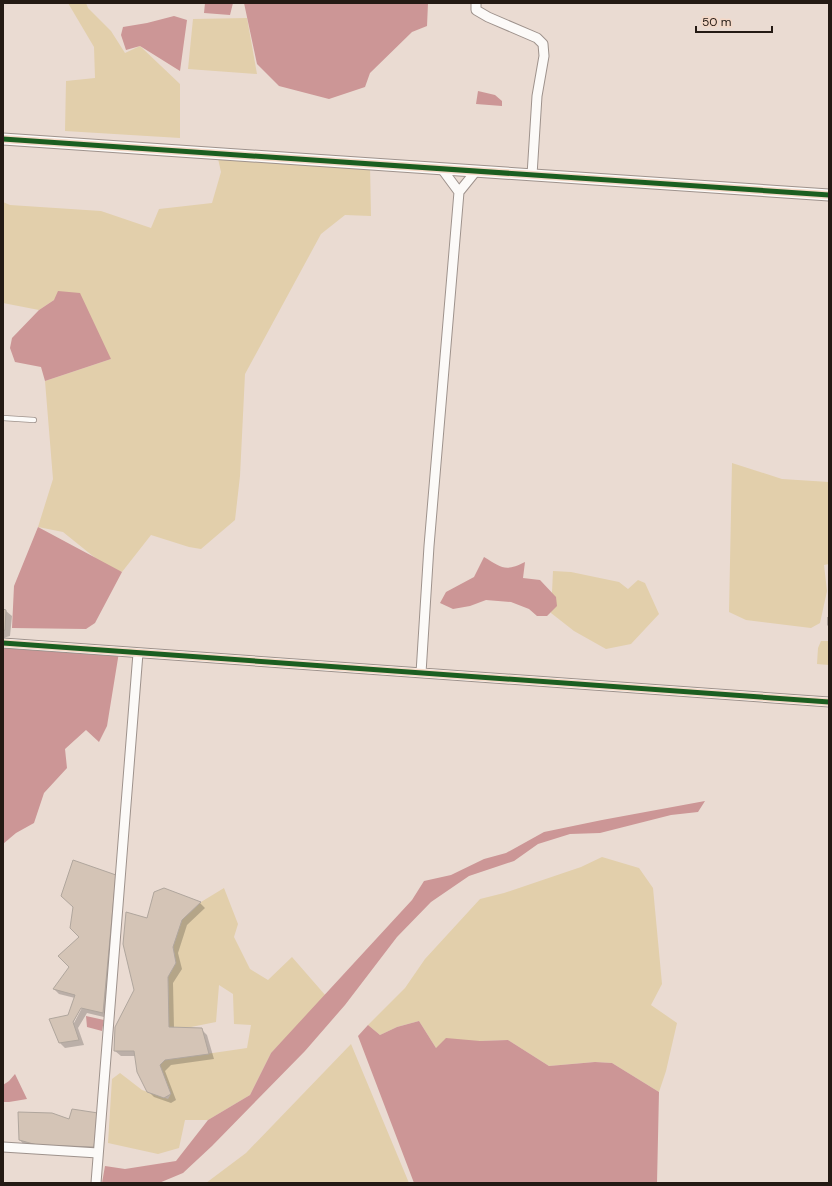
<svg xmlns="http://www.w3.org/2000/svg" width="832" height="1186" viewBox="0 0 832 1186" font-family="'DM Sans',sans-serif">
<rect width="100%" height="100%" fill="#eadbd2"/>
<path fill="#e2cfab" d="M68 3H86L88 8 111 31 125 53 140 46 180 84V138L65 131 66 81 95 78 94 47Z
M247 18 257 74 188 69 193 19Z
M217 154 370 164 371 216 345 215 321 234 245 374 240 476 235 520 201 549 189 547 151 535 122 572 104 565 63 532 38 527 53 479 45 381 111 359 54 300 39 310 3 303V202L10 205 101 211 151 228 159 209 212 203 221 172Z
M732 463 782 479 829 482V564L824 565 827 591 820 623 811 628 746 620 729 612Z
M553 571 571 572 619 582 628 589 638 580 645 583 659 614 631 644 606 649 574 631 551 613Z
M821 641H829V665L817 664 818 648Z
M602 857 639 868 653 888 662 984 651 1005 677 1023 666 1071 659 1092 612 1063 595 1062 549 1066 508 1040 480 1041 436 1048 419 1021 397 1027 380 1035 368 1025 405 988 425 959 480 899 504 893 581 867Z
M224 888 238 924 234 937 250 969 268 980 292 957 326 996 271 1053 250 1095 208 1120H185L179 1148 158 1154 108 1143 112 1079 120 1073 142 1090 168 1099 171 1094 160 1065 165 1060 247 1048 251 1025 234 1024 233 994 219 985 216 1022 191 1027H169L168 977 176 963 173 947 182 920 201 902Z
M351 1044 409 1183H206L246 1153Z"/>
<path fill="#cc9696" d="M205 3H233L230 15 204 13Z
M244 3H428L427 26 412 32 370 73 365 87 329 99 279 86 257 64Z
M174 16 187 20 180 71 140 46 126 50 121 35 123 27 147 23Z
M478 91 495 95 502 101V106L476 104Z
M58 291 80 293 111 359 45 381 41 367 15 362 10 348 12 338 39 310 54 300Z
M38 527 122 572 95 623 86 629 12 628 14 586Z
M484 557C502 568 505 572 525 562L523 578 540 580 556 597 557 606 547 616H537L529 609 511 602 486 600 470 606 453 609 440 603 446 592 474 577Z
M3 647 119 652 107 726 99 742 86 730 65 749 67 768 44 793 34 823 16 833 3 844Z
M705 801 698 812 671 815 600 833 570 834 538 844 514 861 469 876 431 902 397 937 345 1005 305 1051 212 1146 183 1173 159 1183H102L105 1166 125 1169 176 1161 208 1120 250 1095 271 1053 412 900 424 881 451 875 484 859 506 853 544 832 602 820Z
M86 1016 104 1020 102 1031 87 1027Z
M419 1021 436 1048 446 1038 480 1041 508 1040 549 1066 595 1062 612 1063 659 1092 657 1183H414L358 1036 368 1025 380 1035 397 1027Z
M15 1074 27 1099 9 1102H3V1085L9 1081Z"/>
<path fill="#0003" fill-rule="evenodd" d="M3 610 6 611 12 616 10 636 3 638Z
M827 617H829V627L827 625Z
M116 876 108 1018 87 1013 78 1028 84 1045 65 1048 60 1043 75 998 59 994 54 989 70 967 80 937ZM83 1003 84 1004 74 1023H73Z
M200 903 205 908 187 925 178 953 182 969 173 983 174 1028 201 1029 207 1035 214 1059 171 1065 165 1071 176 1100 171 1103 154 1097 148 1091 136 1056H121L115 1051 135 990 148 919Z
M97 1114 99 1152 25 1146 20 1140 69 1120Z"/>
<path fill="#d4c4b6" stroke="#b0a69d" d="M3 609 6 610 5 630 3 631Z
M73 860 116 875 103 1013 81 1008 73 1022 79 1040 59 1043 49 1019 68 1015 75 995 53 989 69 967 58 956 79 937 70 928 73 907 61 896Z
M164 888 201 902 182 920 173 947 176 963 168 977 169 1027 202 1028 209 1054 165 1060 160 1065 171 1094 164 1098 147 1092 137 1072 134 1051H114L115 1027 134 990 123 944 126 912 147 918 154 892Z
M72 1109 98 1113 94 1147 37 1145 19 1140 18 1112 52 1113 69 1119Z"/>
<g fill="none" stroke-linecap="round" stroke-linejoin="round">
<defs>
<path id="service" d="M3 418 34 420"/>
<path id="minor" d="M476 3V10L488 17 537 38 543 44 544 56 537 96 532 175
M442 169 459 192
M3 643 829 702
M421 673 429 546 459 192 476 171
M3 1147 98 1153
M96 1183 138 653"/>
<path id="tertiary" d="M3 139 829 195"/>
</defs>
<use href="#service" stroke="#9e928c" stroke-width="6"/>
<use href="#minor" stroke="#9e928c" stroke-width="11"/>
<use href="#tertiary" stroke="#9e928c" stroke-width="13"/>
<use href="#service" stroke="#fcfaf8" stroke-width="4.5"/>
<use href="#minor" stroke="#fcfaf8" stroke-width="9"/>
<use href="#tertiary" stroke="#fcfaf8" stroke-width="11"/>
<defs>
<path id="cycleway" d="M3 139 829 195
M3 643 829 702"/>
</defs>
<use href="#cycleway" stroke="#f4d8c7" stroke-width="8"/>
<use href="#cycleway" stroke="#1b5e20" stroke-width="5"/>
</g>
<rect width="832" height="1186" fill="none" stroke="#241a14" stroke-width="8"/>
<path d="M696 26v6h76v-6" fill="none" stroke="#241a14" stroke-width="2"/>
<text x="702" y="26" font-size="12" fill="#241a14" stroke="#f4d8c7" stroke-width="3" paint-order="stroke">50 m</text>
</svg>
